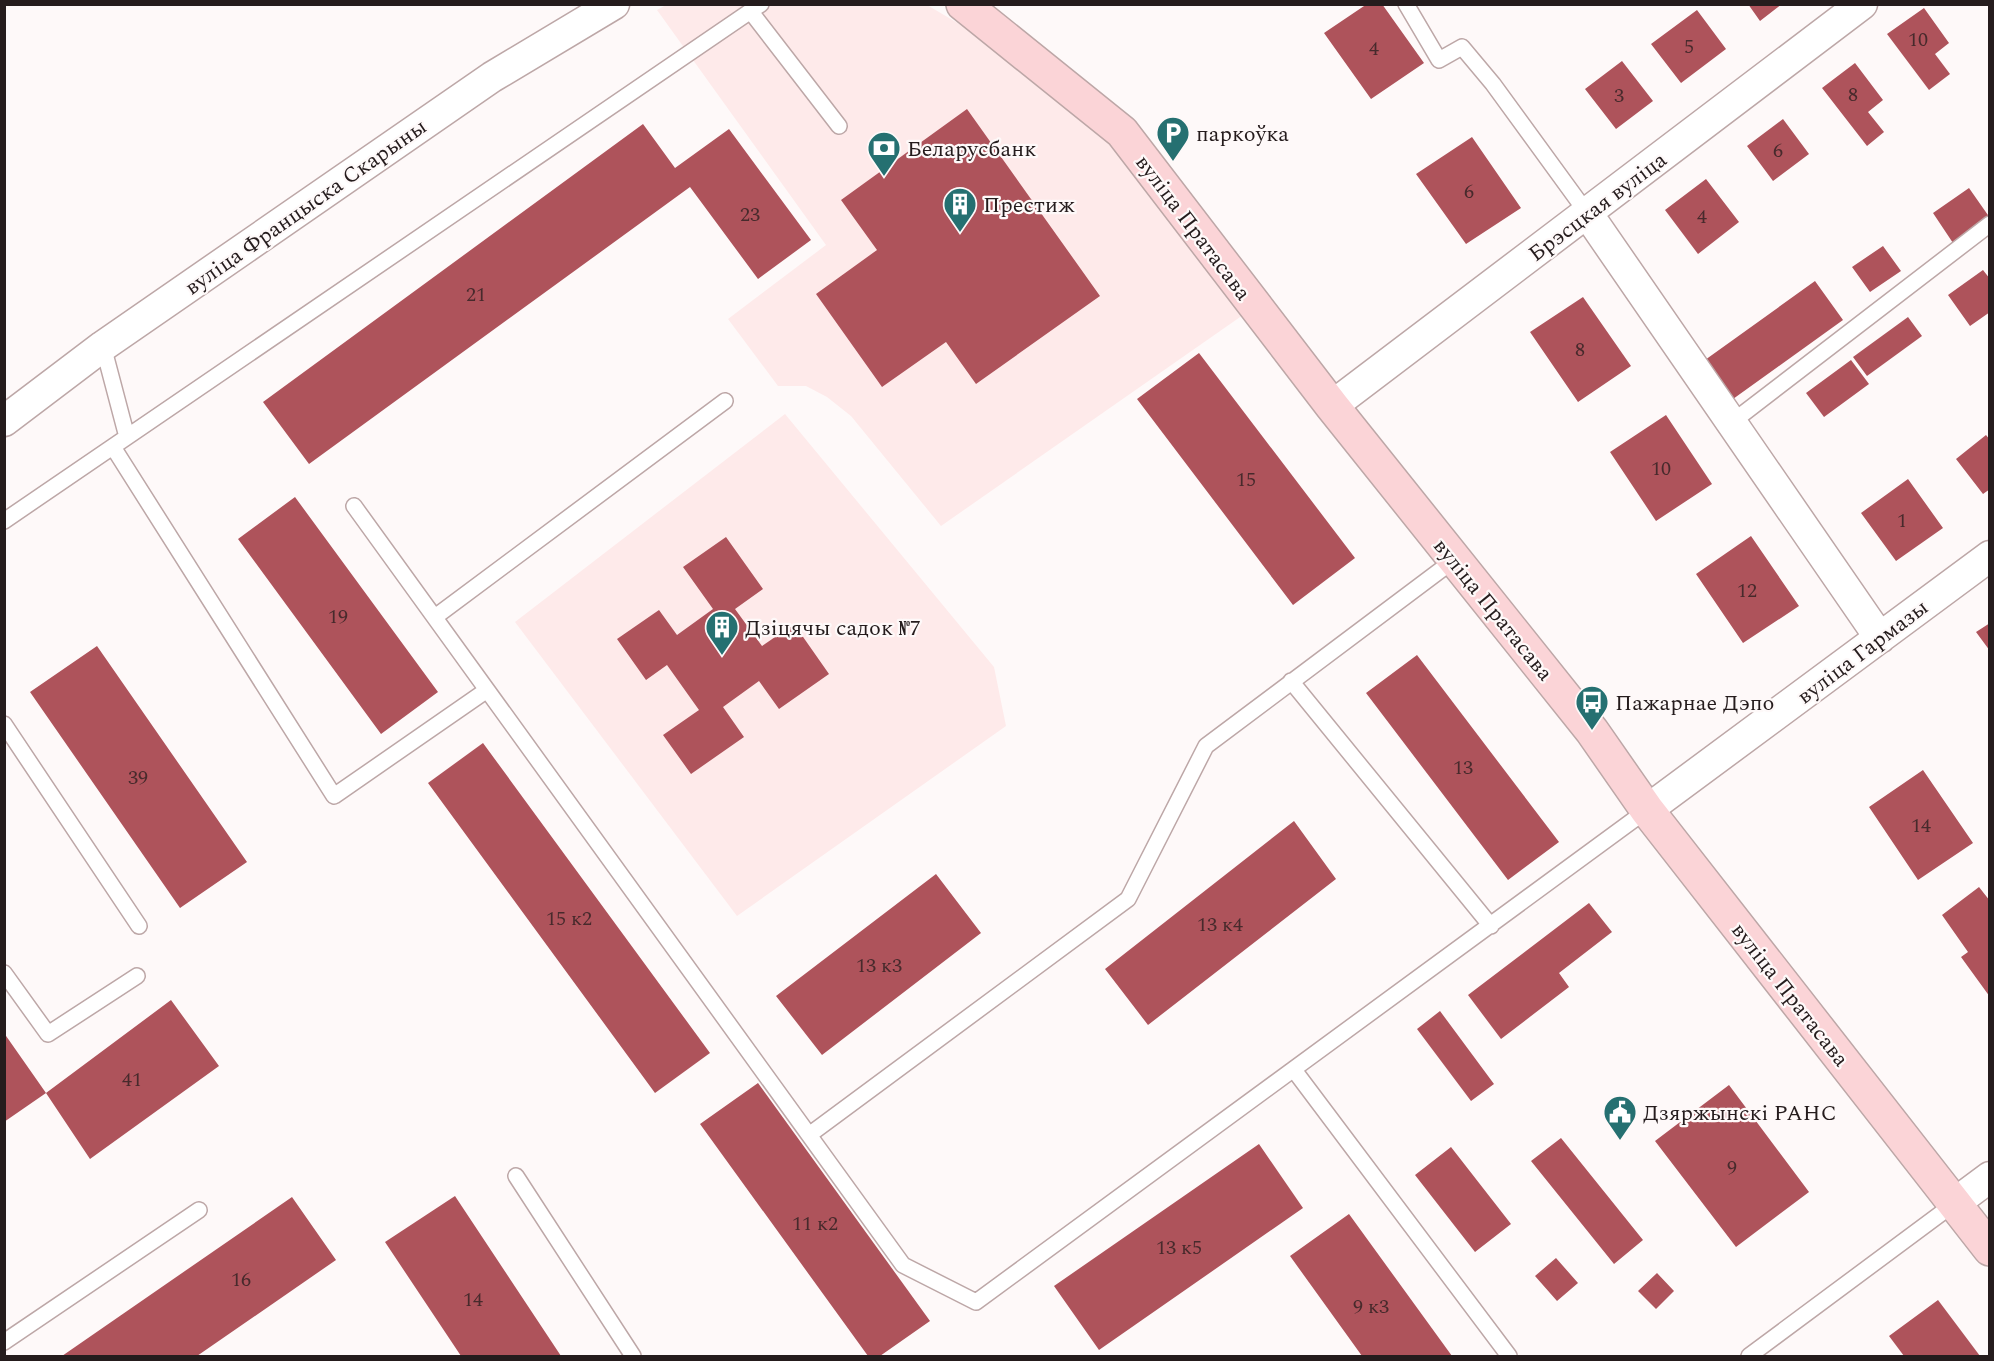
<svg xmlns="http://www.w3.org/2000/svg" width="1994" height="1361" viewBox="0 0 1994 1361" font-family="Spectral,serif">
<rect width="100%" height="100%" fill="#fef9f9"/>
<path fill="#feeaea" d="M668 4 927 5 973 32 1115 146 1243 315 941 526 851 416 827 397 806 386H778L728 319 826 245 657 10Z
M785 414 994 667 1006 726 737 916 515 622Z"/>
<path fill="#ae535b" d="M1367 4H1382L1424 63 1371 99 1324 33Z
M1748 4H1782L1760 21Z
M1924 8 1949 43 1935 54 1950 74 1929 90 1887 34Z
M1697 10 1726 49 1681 83 1651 44Z
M1622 61 1653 101 1616 129 1585 89Z
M1855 63 1883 100 1868 112 1884 132 1867 146 1822 88Z
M967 109 1100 296 976 384 946 342 882 387 816 294 877 250 841 200Z
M1783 119 1809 154 1773 181 1747 146Z
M643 124 675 168 729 129 811 240 758 279 690 187 309 464 263 402Z
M1472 137 1521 208 1466 244 1416 174Z
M1706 179 1739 222 1698 254 1665 210Z
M1969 188 1990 218 1955 246 1933 213Z
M1883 246 1901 271 1870 292 1852 267Z
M1983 270 1990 279V312L1970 326 1948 295Z
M1815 281 1843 320 1733 399 1705 360Z
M1583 297 1631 366 1578 402 1530 332Z
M1908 317 1922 336 1867 376 1853 357Z
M1199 353 1355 558 1293 605 1137 399Z
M1851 360 1869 384 1824 417 1806 393Z
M1666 415 1712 484 1656 521 1610 452Z
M1986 435 1990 440V489L1983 494 1956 459Z
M1908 479 1943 528 1896 561 1861 513Z
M295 497 438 692 381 734 238 539Z
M1751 536 1799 606 1743 643 1696 574Z
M726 537 763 589 735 609 762 646 794 624 829 674 779 709 759 681 723 707 744 737 691 774 663 735 699 710 667 665 646 680 617 639 659 610 677 635 713 609 683 567Z
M1990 623V651L1976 632Z
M97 646 247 862 180 908 30 692Z
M1417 655 1559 842 1508 880 1366 693Z
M483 743 710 1053 655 1093 428 783Z
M1923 770 1973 843 1918 880 1869 807Z
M1294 821 1336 879 1148 1025 1105 969Z
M936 874 981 933 822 1055 776 996Z
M1979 887 1990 901V997L1961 957 1968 952 1942 915Z
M1589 903 1612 932 1559 973 1569 987 1501 1039 1468 995Z
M171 1000 219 1066 90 1159 46 1093Z
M1440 1011 1494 1084 1471 1101 1417 1029Z
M4 1033 46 1093 4 1122Z
M758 1083 930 1321 880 1356H868L700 1124Z
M1729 1085 1809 1192 1736 1247 1655 1141Z
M1561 1138 1643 1240 1614 1264 1531 1161Z
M1259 1144 1303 1208 1099 1350 1054 1286Z
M1451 1147 1511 1224 1475 1252 1415 1175Z
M455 1196 561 1356H461L385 1242Z
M292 1197 336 1260 197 1356H62Z
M1349 1214 1452 1356H1362L1290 1256Z
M1556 1258 1578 1283 1557 1301 1535 1276Z
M1657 1273 1674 1291 1656 1309 1638 1291Z
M1938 1300 1980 1356H1904L1889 1336Z"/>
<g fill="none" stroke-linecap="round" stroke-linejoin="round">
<defs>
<path id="lane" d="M1406 4 1439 60 1462 47 1493 84 1587 213
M751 12 839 126
M103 346 127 437
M1731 423 1990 224
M113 447 334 796 487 690
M354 506 903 1265 976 1302 1647 810
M4 521 761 4
M435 617 725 401
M1291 681 1491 926
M4 724 139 926
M4 973 48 1034 137 976
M1294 1070 1509 1356
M809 1135 1128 899 1206 746 1454 560
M516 1176 633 1356
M4 1342 199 1210
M1749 1356 1955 1203"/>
<path id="street" d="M1587 213 1880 638
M1332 406 1862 4
M4 421 103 346 492 77 614 4
M1647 810 1990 556
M1955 1203 1990 1177"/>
<path id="secondary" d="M963 4 1122 132 1332 406 1592 731 1647 810 1990 1249"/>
</defs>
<use href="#lane" stroke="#bda7a7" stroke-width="18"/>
<use href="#street" stroke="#bda7a7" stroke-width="33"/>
<use href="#secondary" stroke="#bda7a7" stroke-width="36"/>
<use href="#lane" stroke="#fff" stroke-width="15"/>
<use href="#street" stroke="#fff" stroke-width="30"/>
<use href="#secondary" stroke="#fbd4d7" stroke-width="33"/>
</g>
<defs>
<symbol id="parking-pin" viewBox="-11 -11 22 30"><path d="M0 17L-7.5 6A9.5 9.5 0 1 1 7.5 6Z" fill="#257071" stroke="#fef9f9"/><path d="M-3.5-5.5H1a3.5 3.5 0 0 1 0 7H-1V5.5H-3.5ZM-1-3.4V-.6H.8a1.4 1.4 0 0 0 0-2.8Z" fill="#fff"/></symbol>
<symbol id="bank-pin" viewBox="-11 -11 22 30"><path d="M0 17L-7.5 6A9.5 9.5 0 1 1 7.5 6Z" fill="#257071" stroke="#fef9f9"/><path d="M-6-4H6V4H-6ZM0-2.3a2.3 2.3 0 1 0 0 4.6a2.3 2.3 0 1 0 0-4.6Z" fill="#fff"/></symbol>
<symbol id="building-pin" viewBox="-11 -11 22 30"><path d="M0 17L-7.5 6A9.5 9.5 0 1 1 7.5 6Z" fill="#257071" stroke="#fef9f9"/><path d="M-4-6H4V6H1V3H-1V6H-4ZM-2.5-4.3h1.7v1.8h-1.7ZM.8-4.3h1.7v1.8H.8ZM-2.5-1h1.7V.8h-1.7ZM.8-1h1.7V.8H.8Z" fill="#fff"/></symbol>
<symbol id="bus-pin" viewBox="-11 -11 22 30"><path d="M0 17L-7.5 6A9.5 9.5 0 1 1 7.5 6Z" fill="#257071" stroke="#fef9f9"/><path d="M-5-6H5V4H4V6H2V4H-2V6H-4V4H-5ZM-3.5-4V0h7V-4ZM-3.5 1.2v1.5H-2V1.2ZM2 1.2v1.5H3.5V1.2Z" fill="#fff"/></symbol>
<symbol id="civic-pin" viewBox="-11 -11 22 30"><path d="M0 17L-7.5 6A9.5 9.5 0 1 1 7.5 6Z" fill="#257071" stroke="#fef9f9"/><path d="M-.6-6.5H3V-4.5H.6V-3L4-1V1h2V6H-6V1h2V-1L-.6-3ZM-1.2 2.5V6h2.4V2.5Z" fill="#fff"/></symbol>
</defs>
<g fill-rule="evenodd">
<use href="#parking-pin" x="1154" y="114" width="38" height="52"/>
<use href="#bank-pin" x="865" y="129" width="38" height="52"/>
<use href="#building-pin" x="941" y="185" width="38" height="52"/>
<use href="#building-pin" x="703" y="608" width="38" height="52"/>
<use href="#bus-pin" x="1573" y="683" width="38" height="52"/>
<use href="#civic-pin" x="1601" y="1093" width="38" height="52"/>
</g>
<g text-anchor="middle" stroke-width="4.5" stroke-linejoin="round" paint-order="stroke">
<g font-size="20" fill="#472a2c">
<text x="1918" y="46">10</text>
<text x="1689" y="53">5</text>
<text x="1374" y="55">4</text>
<text x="1853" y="101">8</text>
<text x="1619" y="102">3</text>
<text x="1778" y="157">6</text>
<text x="1469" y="198">6</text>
<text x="750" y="221">23</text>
<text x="1702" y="223">4</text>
<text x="476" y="301">21</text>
<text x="1580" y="356">8</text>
<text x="1661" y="475">10</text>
<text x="1246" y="486">15</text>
<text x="1902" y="527">1</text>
<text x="1747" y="597">12</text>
<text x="338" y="623">19</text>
<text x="1463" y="774">13</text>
<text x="138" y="784">39</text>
<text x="1921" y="832">14</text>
<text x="569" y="925">15 к2</text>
<text x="1220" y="931">13 к4</text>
<text x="879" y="972">13 к3</text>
<text x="132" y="1086">41</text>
<text x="1732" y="1174">9</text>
<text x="815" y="1230">11 к2</text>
<text x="1179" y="1254">13 к5</text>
<text x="241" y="1286">16</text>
<text x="473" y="1306">14</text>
<text x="1371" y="1313">9 к3</text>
</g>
<g font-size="22" fill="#251c1d" stroke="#fef9f9" text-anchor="start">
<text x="1196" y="141">паркоўка</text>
<text x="907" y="156">Беларусбанк</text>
<text x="983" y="212">Престиж</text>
<text x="745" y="635">Дзіцячы садок №7</text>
<text x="1615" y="710">Пажарнае Дэпо</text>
<text x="1643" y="1120">Дзяржынскі РАНС</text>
</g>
<g font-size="22" fill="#251c1d" stroke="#fef9f9">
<text transform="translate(305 206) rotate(-35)" y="8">вуліца Францыска Скарыны</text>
<text transform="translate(1597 206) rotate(-37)" y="8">Брэсцкая вуліца</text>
<text transform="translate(1194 227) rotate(53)" y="8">вуліца Пратасава</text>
<text transform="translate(1494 609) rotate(51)" y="8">вуліца Пратасава</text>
<text transform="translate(1862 651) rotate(-37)" y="8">вуліца Гармазы</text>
<text transform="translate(1791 994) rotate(52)" y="8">вуліца Пратасава</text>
</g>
</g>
<rect width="1994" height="1361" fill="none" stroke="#251c1d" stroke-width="12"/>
</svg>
